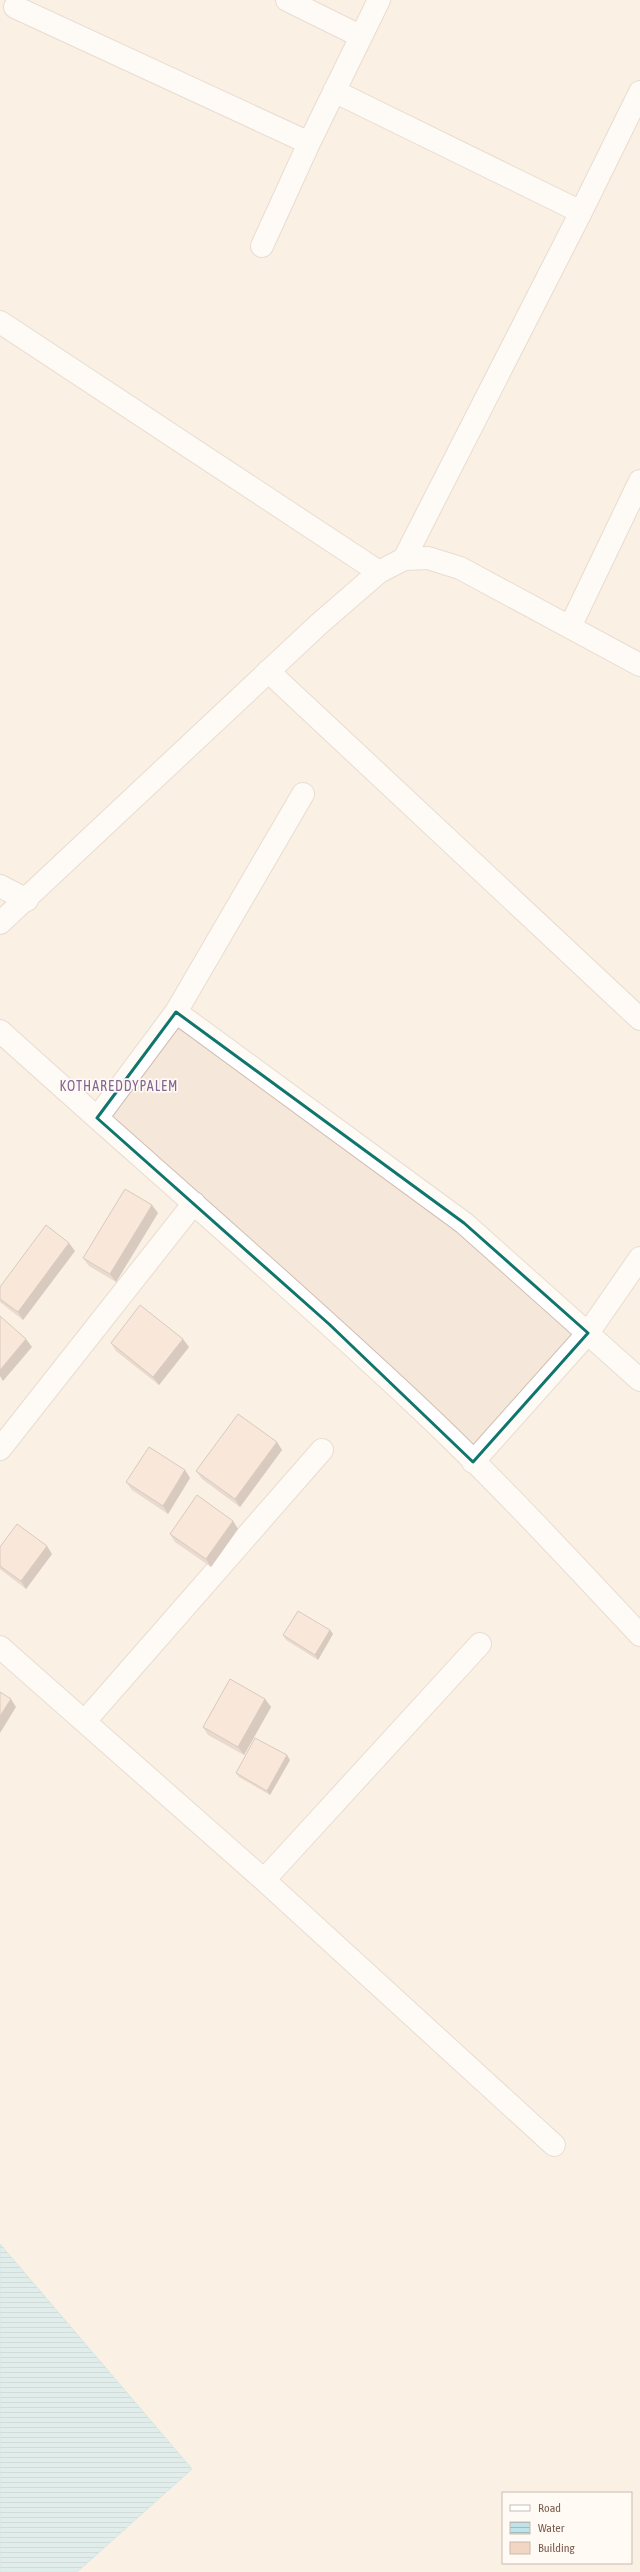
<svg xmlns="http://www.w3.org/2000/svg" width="640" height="2572" viewBox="0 0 640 2572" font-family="'Asap Condensed',sans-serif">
<defs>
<pattern id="water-rules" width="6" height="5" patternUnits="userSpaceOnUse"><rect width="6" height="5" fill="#bfe3e8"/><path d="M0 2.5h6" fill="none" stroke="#a0bbbe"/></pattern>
</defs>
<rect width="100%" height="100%" fill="#fdf6ec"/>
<path fill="#f5e8da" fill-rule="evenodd" d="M0 0H640V2572H0ZM503 2493H631V2563H503Z"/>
<path fill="url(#water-rules)" stroke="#a5d3da" d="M0 2244 192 2469 77 2572H0Z"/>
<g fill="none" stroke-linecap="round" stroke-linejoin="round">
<defs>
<path id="street" d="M287 0 360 36
M15 7 309 143
M334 91 581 212
M262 246 309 143 379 0
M0 322 379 572
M404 559 581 212 640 92
M570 627 640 481
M268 671 640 1019
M0 886 27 900
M0 923 319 624 379 572 404 559 428 558 460 568 640 665
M176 1012 464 1223 640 1380
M0 1031C138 1156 279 1276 415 1404 493 1477 566 1556 640 1635
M97 1118 176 1012 303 794
M0 1449 194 1203
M473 1462 588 1333 640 1258
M0 1647 264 1880 554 2145
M85 1721 322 1450
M264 1880 480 1644"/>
</defs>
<use href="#street" stroke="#d1beb0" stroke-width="24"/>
<use href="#street" stroke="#fff" stroke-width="22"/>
</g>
<path fill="#d1b7a8" d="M158 1213 116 1282 89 1266 83 1258Z
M75 1251 23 1320 0 1302V1287Z
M111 1343 189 1347 159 1385 116 1351Z
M282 1450 240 1507 202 1479 196 1471Z
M185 1470 190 1478 168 1514 132 1490 126 1482Z
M233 1521 238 1529 211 1567 175 1542 170 1534Z
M0 1547 52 1554 26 1589 0 1569Z
M330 1630 333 1634 318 1660 286 1640 283 1635Z
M265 1699 271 1707 244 1755 208 1735 203 1727Z
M290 1760 270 1795 239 1777 236 1773Z"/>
<path fill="#aa9588" d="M152 1205 158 1213 116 1282 110 1274Z
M69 1243 75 1251 23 1320 18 1312Z
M26 1339 32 1347 3 1381 0 1376V1370Z
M183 1339 189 1347 159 1385 153 1377Z
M277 1442 282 1450 240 1507 235 1499Z
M185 1470 190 1478 168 1514 163 1506Z
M233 1521 238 1529 211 1567 206 1559Z
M47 1546 52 1554 26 1589 21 1581Z
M330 1630 333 1634 318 1660 315 1655Z
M11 1699 16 1707 0 1733V1716Z
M265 1699 271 1707 244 1755 238 1747Z
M287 1755 290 1760 270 1795 267 1791Z"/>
<path fill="#f3d5c3" stroke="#aa9588" d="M125 1189 152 1205 110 1274 83 1258Z
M46 1225 69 1243 18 1312 0 1299V1287Z
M140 1305 183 1339 153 1377 111 1343Z
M0 1316 26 1339 0 1370Z
M238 1414 277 1442 235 1499 196 1471Z
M149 1447 185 1470 163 1506 126 1482Z
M197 1495 233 1521 206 1559 170 1534Z
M17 1524 47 1546 21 1581 0 1566V1547Z
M298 1611 330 1630 315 1655 283 1635Z
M230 1679 265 1699 238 1747 203 1727Z
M0 1692 11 1699 0 1716Z
M255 1738 287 1755 267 1791 236 1773Z"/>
<path d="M0 0H640V2572H0ZM176 1012 464 1223 588 1333 473 1462 329 1324 97 1118Z" fill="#fdf6ec" fill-opacity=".55" fill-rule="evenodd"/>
<path fill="none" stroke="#0f766e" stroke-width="3" stroke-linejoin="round" d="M176 1012 464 1223 588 1333 473 1462 329 1324 97 1118Z"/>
<g text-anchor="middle" stroke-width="3.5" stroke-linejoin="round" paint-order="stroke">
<g font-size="14" letter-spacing="1" fill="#846695" stroke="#fffaf3">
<text x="119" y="1091">KOTHAREDDYPALEM</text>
</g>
</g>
<rect x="502" y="2492" width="130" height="72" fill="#fffaf3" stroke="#cabbb1"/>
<rect x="510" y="2505" width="20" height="6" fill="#ffffff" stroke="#cabbb1"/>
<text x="538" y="2512" font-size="12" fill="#7a5c4d">Road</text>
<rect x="510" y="2522" width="20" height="12" fill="url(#water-rules)" stroke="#cabbb1"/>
<text x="538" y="2532" font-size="12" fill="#7a5c4d">Water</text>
<rect x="510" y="2542" width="20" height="12" fill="#f3d5c3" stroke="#cabbb1"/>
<text x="538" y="2552" font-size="12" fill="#7a5c4d">Building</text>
</svg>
